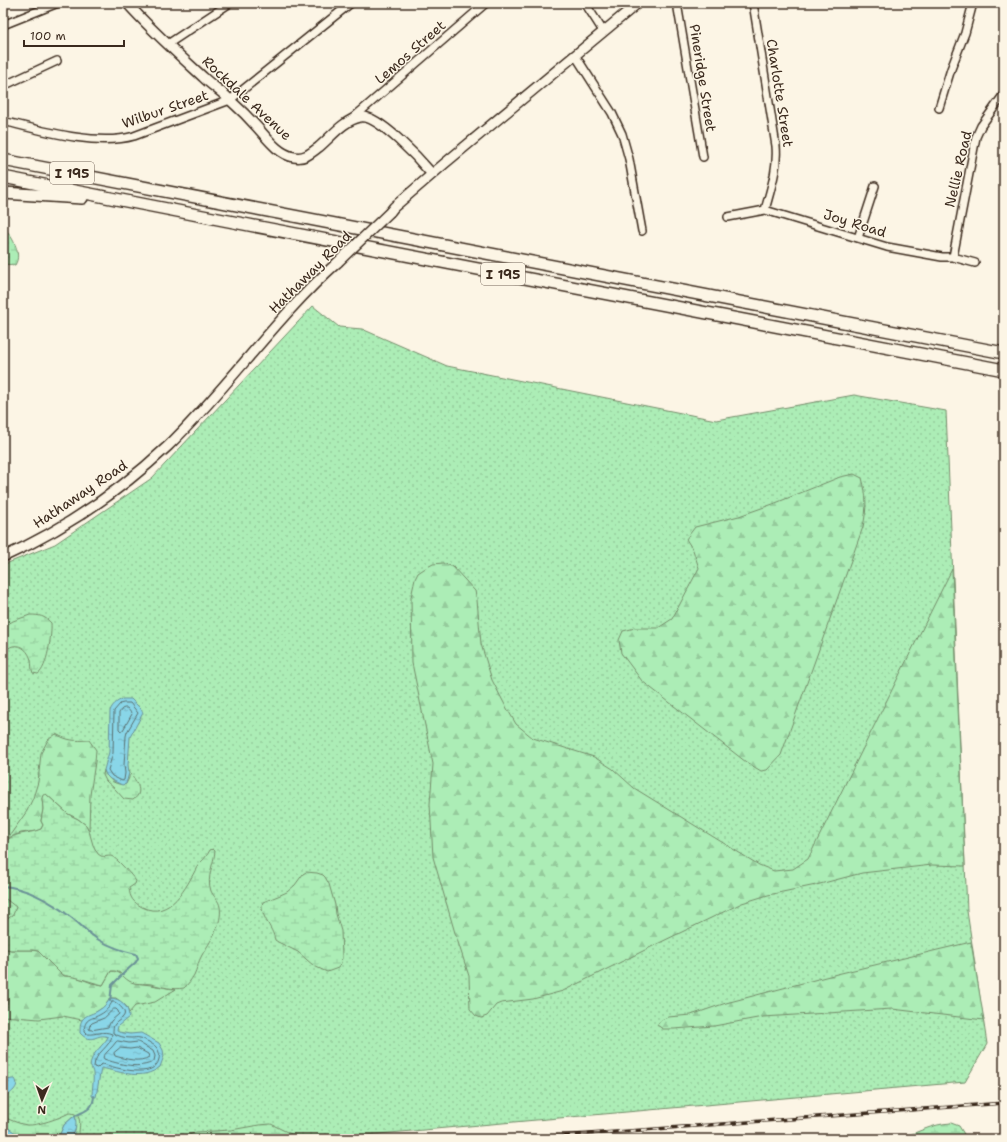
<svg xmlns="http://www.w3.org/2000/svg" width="1007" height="1142" viewBox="0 0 1007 1142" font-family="'Shantell Sans',sans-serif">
<defs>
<pattern id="grass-dots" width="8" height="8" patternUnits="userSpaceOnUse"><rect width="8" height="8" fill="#acedb6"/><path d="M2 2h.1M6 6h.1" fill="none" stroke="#95cb9c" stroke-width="1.8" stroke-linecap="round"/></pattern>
<pattern id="forest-firs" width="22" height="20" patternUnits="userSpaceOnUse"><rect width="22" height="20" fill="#acedb6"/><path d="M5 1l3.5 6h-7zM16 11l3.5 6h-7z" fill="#95cb9c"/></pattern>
<pattern id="wetland-marsh" width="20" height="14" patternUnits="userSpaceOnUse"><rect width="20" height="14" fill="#acedb6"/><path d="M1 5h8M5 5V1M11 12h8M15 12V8" fill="none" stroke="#95cb9c"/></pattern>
<pattern id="water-ripples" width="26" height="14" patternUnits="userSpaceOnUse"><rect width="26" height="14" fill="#89d6e8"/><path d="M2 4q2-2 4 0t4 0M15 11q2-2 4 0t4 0" fill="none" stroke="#77b8c7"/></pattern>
</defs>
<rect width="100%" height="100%" fill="#fcf5e5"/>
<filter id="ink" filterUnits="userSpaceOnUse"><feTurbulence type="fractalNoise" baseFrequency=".025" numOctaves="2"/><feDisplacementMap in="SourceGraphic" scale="8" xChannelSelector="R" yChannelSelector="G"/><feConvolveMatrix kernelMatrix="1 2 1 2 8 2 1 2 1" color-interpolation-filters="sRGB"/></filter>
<g filter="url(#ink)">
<path fill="url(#grass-dots)" stroke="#748c6a" d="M313 306 339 327 362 329 447 366 716 420 854 395 946 411 967 911 987 1044 965 1082 322 1139H3V565L55 544 152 478Z"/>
<path fill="url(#forest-firs)" stroke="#748c6a" d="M854 474 862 478C867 496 867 508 863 527L781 755 767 770 761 771 746 762 642 681 621 653 619 640 623 631 635 628H658L672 619 699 568 693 550 686 539 695 527 739 516 773 504 840 477Z
M443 563 453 567 475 591 477 600 481 644 492 680 505 705 516 724 533 738 594 757 613 769 634 788 759 865 774 871 793 869 808 859 952 569 965 866 932 865 862 873 816 885 768 895 742 903 657 944 563 991 533 999 501 1003 496 1005 487 1016 481 1018 476 1016 470 1009 469 976 455 933 433 857 430 804 433 764 412 663 411 597 415 579 418 573 424 569 433 564Z
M56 734C68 741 75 741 89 740L96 750 95 762 90 795 89 831 86 825 78 819 68 814 46 794 42 798 43 809 41 821 43 825 41 829 36 831 21 833 8 838 27 811 33 798 38 782 41 753 48 740Z
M971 942 984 1020 892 1009 763 1017 714 1026 674 1029H663L657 1025 661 1020 668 1017 691 1015 726 1003 837 974Z
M3 948 11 950H32L38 951 59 972 64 976 76 977 92 983 103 985 111 971C122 971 125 980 135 983 140 984 146 984 151 985 160 986 167 989 176 989L155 1002 135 1006 129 1013 126 1006 116 998H110C108 1002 104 1008 99 1010 93 1015 88 1014 82 1020L63 1016 39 1019 3 1016V1006L7 1004 8 1000 3 995Z"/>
<path fill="url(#wetland-marsh)" stroke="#748c6a" d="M3 226C11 235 23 253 15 265L3 264Z
M30 615C39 615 45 616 51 623 52 634 47 669 38 674L33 673C31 669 32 665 31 660 29 652 22 644 13 646 5 648 5 655 3 661V627L13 621Z
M104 770C106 776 112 783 119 784 121 785 123 784 126 784L129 778V770C134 780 146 791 133 800L124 799 115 789 106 781 103 775Z
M46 794 68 814 78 819 86 825 89 831 93 845 98 854 101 856C104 857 108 856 111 856 116 857 132 876 136 881L135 884 129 888C130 898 133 902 142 907 170 921 187 886 197 867 201 861 207 857 210 850L213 849 215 851C214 864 206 877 211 891 213 896 219 900 220 907 223 923 210 942 202 955 198 962 197 969 194 975 191 980 188 984 184 988 172 990 163 987 151 984 143 983 136 985 129 981 121 976 121 970 111 971L103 985C94 983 86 980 78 978 72 976 67 977 61 974L38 951 32 950H11L3 948V922L13 915 16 907 3 897V845C13 831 27 835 41 829L43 825 41 821 43 809 42 798 43 795Z
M306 872 317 873 323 875 325 877 329 884 335 905 336 914 341 931 342 957 341 963 338 968 327 972 314 966 298 952 278 942 275 940C273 927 258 914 263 902L278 896 287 892 295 885 303 874Z
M69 1113C85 1113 78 1128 79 1138L82 1139H69C77 1133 76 1125 73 1117L64 1125 60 1134 59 1135C54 1137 48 1137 43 1137 23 1140 18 1136 3 1124V1117C11 1120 19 1124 27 1125 37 1126 60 1118 69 1113Z
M951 1123 959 1126 967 1139H899C916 1133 932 1124 951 1123Z
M271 1124 295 1136 297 1139H180L196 1132 231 1130 259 1125Z"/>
<path fill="url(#water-ripples)" stroke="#6a9197" d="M123 699H131L141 709 143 713 130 737 128 765 129 773 126 784 122 785 110 779 106 775 104 770 109 752 110 711C112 705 117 701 123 699Z
M110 998C120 998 129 1006 129 1017L118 1026 117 1031 119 1032 130 1034 141 1033 159 1043 163 1050 164 1056 160 1067C142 1081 122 1072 101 1068L96 1097H94L92 1096C92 1089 94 1081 93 1073 92 1068 89 1066 91 1061 94 1051 103 1046 108 1037 97 1032 92 1046 80 1033 80 1029 80 1023 82 1020 86 1014 94 1014 99 1010 104 1007 108 1003 110 998Z
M12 1079H15C21 1087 10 1094 3 1098V1081Z
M75 1116C77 1125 76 1132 70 1139H3V1124C19 1136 23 1139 44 1137 50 1137 55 1137 60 1134L64 1125 73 1117Z"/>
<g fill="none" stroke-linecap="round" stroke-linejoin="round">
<path stroke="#5a6f6f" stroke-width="1" d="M124 703H130L138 713 127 732 126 736 124 765 125 773 124 780 122 781 112 776 108 770 113 753 114 711 120 704Z
M125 708H127L132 714 123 730 121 731 119 729V713L122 709Z
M112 1002H115C119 1005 128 1012 123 1017 121 1020 117 1021 115 1024 113 1026 113 1030 113 1033 118 1036 124 1038 131 1038 134 1038 137 1037 140 1038 143 1038 146 1041 149 1042 151 1044 155 1045 156 1047 159 1050 160 1055 159 1059 155 1080 116 1068 103 1064L100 1065 97 1068 94 1067C94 1052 112 1047 112 1034 103 1030 96 1035 87 1034L84 1031C85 1017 91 1020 101 1014 105 1012 110 1007 112 1002Z
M114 1009H116L118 1011 119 1014 111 1021 108 1027 91 1030 89 1029 90 1025 92 1023 104 1018Z
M118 1041 129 1043 138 1042 153 1051 155 1056 154 1061C141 1070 118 1064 104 1059L103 1057C107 1051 112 1048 116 1042Z
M120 1048 130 1049 137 1048 148 1054 149 1057C140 1063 125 1059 115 1056L114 1053Z"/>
<path stroke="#6a9197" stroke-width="2" d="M3 886C28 888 53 903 72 918 81 925 89 934 99 940 111 947 123 951 136 954L138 958 136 962 125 972 112 985 110 1001
M75 1116C86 1110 93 1110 94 1096"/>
<defs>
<path id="minor" d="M585 3 603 31
M677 3 703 157
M753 3 776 146C778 168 771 188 765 210
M3 25 58 3
M168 44 230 3
M575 55 612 113 622 134 629 159 642 231
M3 86 57 61
M939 108 951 69 965 33 973 3
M353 118 486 3
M3 121C40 130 96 147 134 136L230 100 351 3
M728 217 765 210 887 247 942 257H953L975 263
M858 238 875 186
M953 257 976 137 981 126 1004 94"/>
<path id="major" d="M127 3C150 29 178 54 203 77 212 86 223 92 231 101 240 109 249 118 257 127 267 138 278 154 294 157 305 159 311 153 319 147 331 137 344 120 360 117 377 113 421 161 432 174
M390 212 394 207 444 164 638 3
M3 557C63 530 120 491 168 446 228 388 276 317 338 262"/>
<path id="highway" d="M3 160 1004 353
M3 177 249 225 1004 370
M3 193 82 198"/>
</defs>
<use href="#minor" stroke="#3b2a1e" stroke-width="10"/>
<use href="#major" stroke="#3b2a1e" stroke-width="12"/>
<use href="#highway" stroke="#3b2a1e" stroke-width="14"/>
<use href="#minor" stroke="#fcf5e5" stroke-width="7"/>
<use href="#major" stroke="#fcf5e5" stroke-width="9"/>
<use href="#highway" stroke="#fcf5e5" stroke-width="11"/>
<defs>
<path id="rail" d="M522 1139 1004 1103"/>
</defs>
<use href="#rail" stroke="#3b2a1e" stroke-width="3.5"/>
<use href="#rail" stroke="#fcf5e5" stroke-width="2" stroke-dasharray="6" stroke-linecap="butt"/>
<defs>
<path id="major-bridge" d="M338 262 390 212"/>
</defs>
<use href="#major-bridge" stroke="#3b2a1e" stroke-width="12" stroke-linecap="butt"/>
<use href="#major-bridge" stroke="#fcf5e5" stroke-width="9"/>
</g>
</g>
<g text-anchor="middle" stroke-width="3" stroke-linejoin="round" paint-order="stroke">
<g fill="#fcf5e5" stroke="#75675a" stroke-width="1">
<rect x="50" y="162" width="44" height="22" rx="3"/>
<rect x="481" y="263" width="44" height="22" rx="3"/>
</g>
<g font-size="13" font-weight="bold" fill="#3b2a1e">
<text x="72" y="178">I 195</text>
<text x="503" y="279">I 195</text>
</g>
<g font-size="14" fill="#3b2a1e" stroke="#fcf5e5">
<text transform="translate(410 52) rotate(-41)" y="5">Lemos Street</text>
<text transform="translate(703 78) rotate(81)" y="5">Pineridge Street</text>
<text transform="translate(780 93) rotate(81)" y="5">Charlotte Street</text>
<text transform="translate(247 98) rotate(43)" y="5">Rockdale Avenue</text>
<text transform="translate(165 109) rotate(-19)" y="5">Wilbur Street</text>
<text transform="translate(958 169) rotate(-77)" y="5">Nellie Road</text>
<text transform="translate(855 223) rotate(17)" y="5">Joy Road</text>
<text transform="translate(310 272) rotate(-45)" y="5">Hathaway Road</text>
<text transform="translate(80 494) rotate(-34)" y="5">Hathaway Road</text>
</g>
</g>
<rect width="1007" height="1142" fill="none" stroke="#fcf5e5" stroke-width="16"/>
<rect x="8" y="8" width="991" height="1126" fill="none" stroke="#3b2a1e" stroke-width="1.5" filter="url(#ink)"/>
<g transform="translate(42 1100) rotate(182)" stroke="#fcf5e5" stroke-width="3" paint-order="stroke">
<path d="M0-3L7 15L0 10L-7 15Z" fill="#3b2a1e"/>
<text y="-6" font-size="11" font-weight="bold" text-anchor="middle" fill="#3b2a1e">N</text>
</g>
<path d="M24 40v6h100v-6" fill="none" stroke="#3b2a1e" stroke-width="2"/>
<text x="30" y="40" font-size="12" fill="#3b2a1e" stroke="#fcf5e5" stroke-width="3" paint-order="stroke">100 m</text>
</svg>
